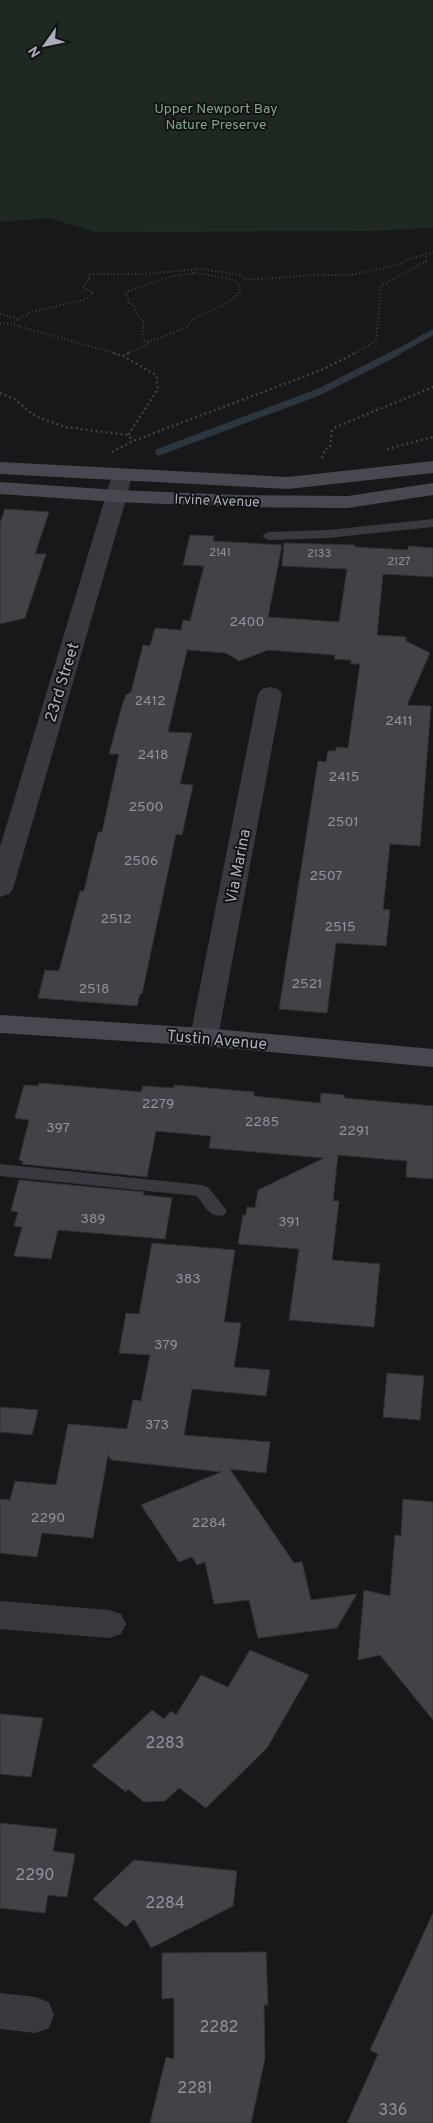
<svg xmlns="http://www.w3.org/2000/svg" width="433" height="2123" viewBox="0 0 433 2123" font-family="Overpass,sans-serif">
<rect width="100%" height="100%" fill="#18181a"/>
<path fill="#202921" d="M0 0H433V228L371 231 95 232 49 218 0 222Z"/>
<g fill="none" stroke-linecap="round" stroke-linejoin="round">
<path stroke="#2d363f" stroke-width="5.5" d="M394 354 433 332"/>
<path stroke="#2d363f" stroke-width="7" d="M159 452 319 392 396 353"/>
</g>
<path fill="#424347" stroke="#323236" d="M5 509 49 512 35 554H46L25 618 0 624V523Z
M190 535 214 536 213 541 282 545 268 617 339 622 347 569 282 566 284 543 355 545V547L408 550V546L433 548V577L383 574 377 635 406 637V641L430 653 407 705 431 706 420 846 390 844 383 909 390 910 386 946 336 943 327 1013 279 1009 318 761 326 762 328 751H336V747L348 748 360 664H351V660L334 659 335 655 268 650 239 661 226 653 187 650 168 732 192 733 180 784 193 785 182 835 176 834 142 994H140L137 1006 38 998 45 970 59 971 80 891H84L98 832H102L119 754H109L122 706 126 695 131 692 143 645 150 646 155 628 181 630 183 620 190 621 204 566 183 565Z
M39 1083 141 1092 143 1086 174 1088V1085L254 1092V1096L320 1103 321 1093 344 1095V1098L433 1106V1179L406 1177 407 1161 338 1155 333 1201H339L332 1260 380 1264 374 1327 289 1320 299 1249 238 1244 243 1215H246L247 1207 255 1208 258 1190 324 1158 209 1148 211 1136 156 1131 147 1177 22 1164 23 1161 19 1160 29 1120 15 1118 24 1085 38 1086Z
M19 1180 144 1192 143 1195 172 1198 165 1239 58 1230 51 1259 14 1256 22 1227 14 1226 18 1212 11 1211Z
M152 1243 235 1250 224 1322 241 1323 234 1367 270 1370 266 1396 192 1389 184 1435 270 1442 266 1473 230 1469 294 1563 302 1562 311 1600 357 1594 337 1628 258 1638 249 1600 214 1604 205 1562 197 1565 192 1557 179 1562 141 1505 221 1472 111 1460 108 1455 93 1538 42 1533 37 1557 0 1553V1499L10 1500 15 1481 56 1485 68 1424 127 1429 133 1400 141 1401 150 1355 119 1353 126 1313 139 1314Z
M387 1373 424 1376 420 1420 383 1417Z
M0 1407 38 1410 32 1435 0 1432Z
M403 1499 433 1502V1720L380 1655 358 1660 364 1590 390 1596 395 1535 401 1536Z
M250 1650 309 1675 267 1748 206 1808 179 1788 165 1801 144 1802 128 1789 126 1792 92 1766 152 1710 164 1719 171 1711 176 1715 201 1675 228 1687Z
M0 1714 43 1718 31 1777 0 1774Z
M0 1823 57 1829 53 1851 75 1854 67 1897 48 1895 45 1913 0 1908Z
M134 1860 237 1871 233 1906 151 1948 134 1919 126 1927 93 1899Z
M433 1913V2123H347L378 2054 370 2050Z
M266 1952 268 2005H264L265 2059 251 2123H150L166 2057 174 2059V1998L162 1999V1953Z"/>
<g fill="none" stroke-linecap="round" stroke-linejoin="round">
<path stroke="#3f4147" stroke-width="2" stroke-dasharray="1 2.5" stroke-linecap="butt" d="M194 273 222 277 238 282 240 290 236 296 224 305 195 318 185 328 149 342 142 339 144 322 137 314 134 305 129 303 126 292 169 277Z
M0 314 19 319
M0 323 11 324 118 354
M11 324 29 313 86 299 94 293 83 287 89 279 88 274H143L201 269 241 275 245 280 314 275H351L393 266 415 257 427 255
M126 354 145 346 149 342
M353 354 376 341 381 286 426 261V254L433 252"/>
<path stroke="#3f4147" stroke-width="2.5" stroke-dasharray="2 3" stroke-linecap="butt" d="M113 353 123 356 156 375 158 389 128 435 133 441
M123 356 129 353
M0 393 14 399 35 416 65 427 128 435
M387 449 433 437
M112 452 133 441 324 369 355 353
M322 458 325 449 330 447 332 431 336 427 433 387"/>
<path fill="#393a40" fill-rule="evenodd" d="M433 519V527L328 538 268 540 262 536 268 532 328 530Z
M0 1164 202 1185 208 1187 227 1211 224 1215C210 1219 205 1206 197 1196L0 1176Z"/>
<path fill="#393a40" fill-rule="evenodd" d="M122 469 129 471 132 475 127 496 13 889 9 894 0 897V847L112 475 115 471Z
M270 687 278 689 282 694 218 1037 214 1043 204 1046 194 1043 190 1037 258 694 262 689Z
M0 1601 109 1610 121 1614 126 1624 121 1634 109 1638 0 1629Z
M0 1993 35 1997 49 2002 54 2015 49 2028 35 2033 0 2029Z"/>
<path fill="#474850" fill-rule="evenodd" d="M433 461V473L288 489 0 474V462L288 477Z
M0 482 117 490 237 495 348 496 433 483V495L348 508 237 507 117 502 0 494Z
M0 1015 204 1028 433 1049V1067L204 1046 0 1033Z"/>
</g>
<g text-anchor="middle" stroke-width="4" stroke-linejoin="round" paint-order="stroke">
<g font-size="11" fill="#90939e">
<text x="220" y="556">2141</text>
<text x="319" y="557">2133</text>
<text x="399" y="565">2127</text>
</g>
<g font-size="14" fill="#80a685" stroke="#131315">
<text x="216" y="113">Upper Newport Bay<tspan x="216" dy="16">Nature Preserve</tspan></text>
</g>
<g font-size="14" fill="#aaaebb" stroke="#131315">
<text transform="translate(217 500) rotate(2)" y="5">Irvine Avenue</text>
</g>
<g font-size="14" fill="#90939e">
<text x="247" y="626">2400</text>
<text x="150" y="705">2412</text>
<text x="399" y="725">2411</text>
<text x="153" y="759">2418</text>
<text x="344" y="781">2415</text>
<text x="146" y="811">2500</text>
<text x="343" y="826">2501</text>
<text x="141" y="865">2506</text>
<text x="326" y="880">2507</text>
<text x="116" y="923">2512</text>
<text x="340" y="931">2515</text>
<text x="307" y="988">2521</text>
<text x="94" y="993">2518</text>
<text x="158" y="1108">2279</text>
<text x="262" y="1126">2285</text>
<text x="58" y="1132">397</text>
<text x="354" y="1135">2291</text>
<text x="93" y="1223">389</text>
<text x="289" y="1226">391</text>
<text x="188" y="1283">383</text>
<text x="166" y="1349">379</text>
<text x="157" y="1429">373</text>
<text x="48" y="1522">2290</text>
<text x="209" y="1527">2284</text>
</g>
<g font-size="16" fill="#aaaebb" stroke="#131315">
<text transform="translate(61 682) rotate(-73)" y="6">23rd Street</text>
<text transform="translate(237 866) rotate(-79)" y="6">Via Marina</text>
<text transform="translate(217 1039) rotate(5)" y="6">Tustin Avenue</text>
</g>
<g font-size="16" fill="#90939e">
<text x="165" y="1748">2283</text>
<text x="35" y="1880">2290</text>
<text x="165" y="1908">2284</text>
<text x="219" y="2032">2282</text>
<text x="195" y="2093">2281</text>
<text x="393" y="2115">336</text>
</g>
</g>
<g transform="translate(45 45) rotate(237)" stroke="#131315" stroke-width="4" paint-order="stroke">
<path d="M0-4L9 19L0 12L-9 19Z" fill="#aaaebb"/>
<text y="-8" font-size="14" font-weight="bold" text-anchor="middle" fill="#aaaebb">N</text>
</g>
</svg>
